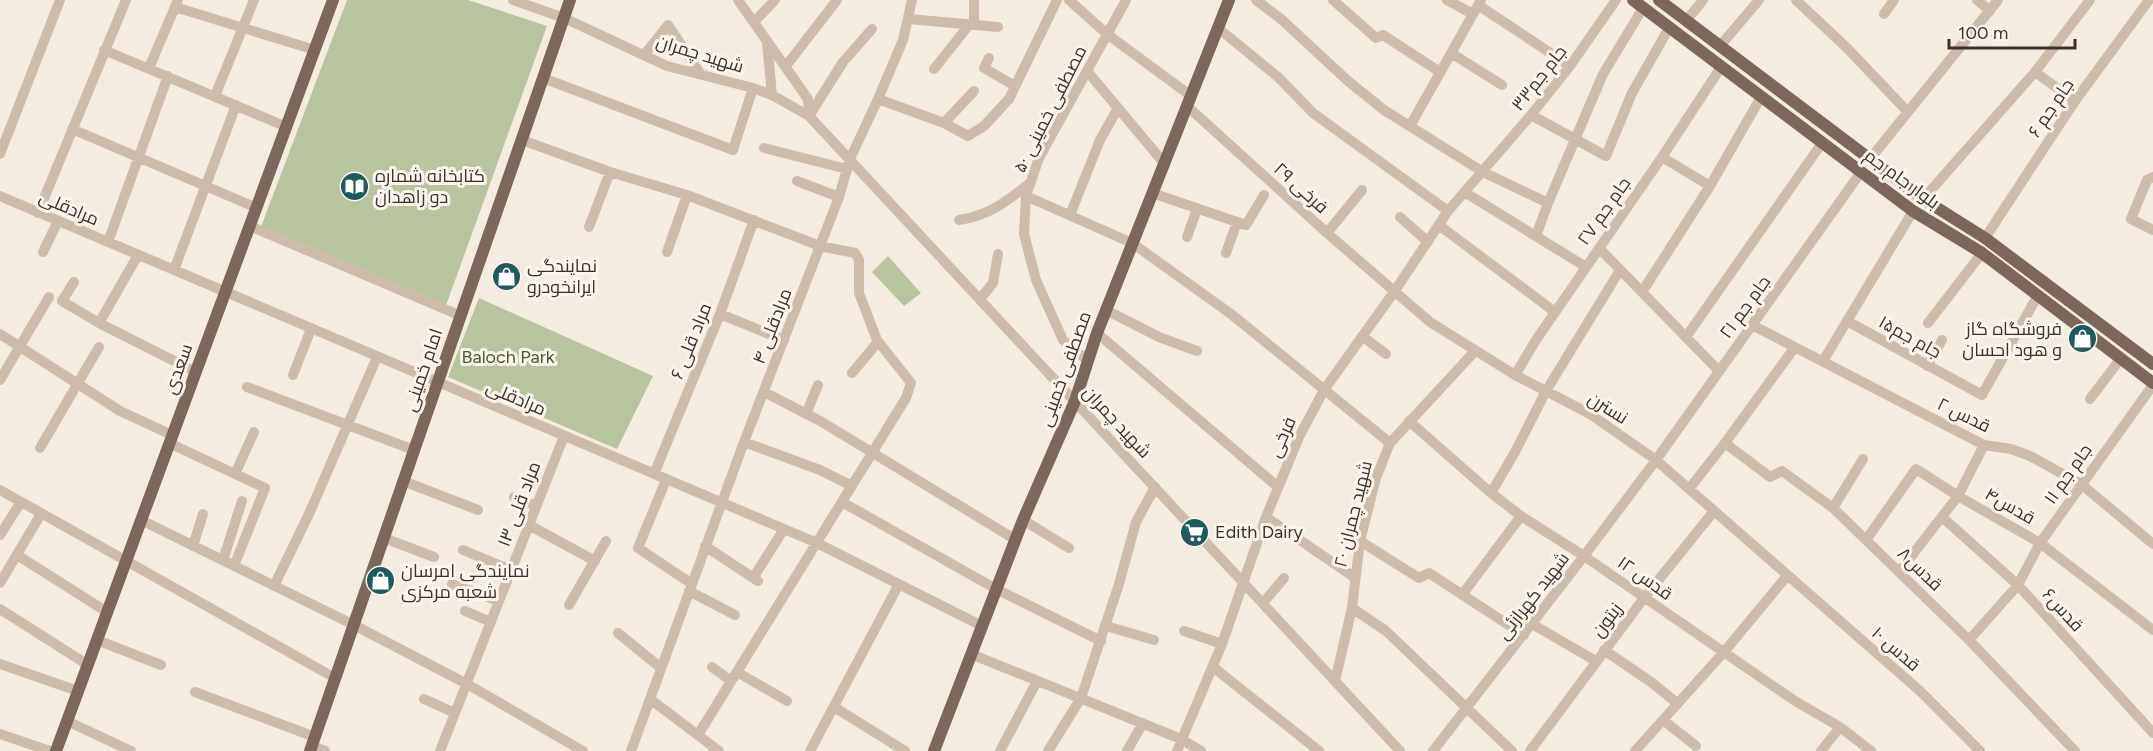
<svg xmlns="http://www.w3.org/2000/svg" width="2153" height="751" viewBox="0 0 2153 751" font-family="Figtree,Cairo,sans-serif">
<rect width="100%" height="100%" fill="#f4ebe1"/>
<path fill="#b8c4a0" d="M347 0H468L547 26 444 311 259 232Z
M888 256 921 293 904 306 872 272Z
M479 298 653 376 617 449 448 377Z"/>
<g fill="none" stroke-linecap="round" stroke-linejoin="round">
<path stroke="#cdbbac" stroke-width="10" d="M513 0 564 18 667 66 753 88 772 95 809 116 843 62 872 29
M738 0 808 99 809 116 1400 751
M974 0V25
M1069 0 1107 34 1191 96
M1256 0 1281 19 1348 81 1384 110 1483 172 1548 203
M1333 0 1376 38 1383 35 1440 72
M1447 0 1473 14
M1796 0 1847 48 1907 111
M1977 0 1990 11
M1478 5 1570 66
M175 7 315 50
M1884 14 1894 0
M909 19 998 27
M1686 21 1703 0
M754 22 775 0
M1218 28 1278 77 1313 113 1448 211
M767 42 772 95
M1720 46 1759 0
M104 50 287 127
M1451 53 1502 85
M644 55 668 25 700 73
M989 58 984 68 1015 86
M786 66 837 0
M149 68 178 0
M934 69 969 25
M1087 71 1164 163
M2035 72 2075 101
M543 78 733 150 753 88
M215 96 254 0
M878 99 944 123 968 136 984 126 1009 99 1057 0
M1187 106 1327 233 1430 322 1515 375 1590 414 1656 460 1920 691 1980 751
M1531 115 1606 156 1632 93 1669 28
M944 123 974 91
M1410 126 1481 0
M72 129 257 208
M522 140 610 172 687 195 820 246 855 253 859 260V293L877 340 911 383 906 398 698 735
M764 148 847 169
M0 154 60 0
M1662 157 1710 186
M1870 159 1998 0
M2153 177 2147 180 2131 219 2153 230
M797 181 839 197
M1152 193 1246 225 1264 195
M1466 193 1586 267
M0 196 817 543 982 626
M1026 196 1132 243 1231 314 1390 443
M1923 199 2035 72 2090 0
M38 213 126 0
M1070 215 1100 140 1118 108
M1400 217 1428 242
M959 220C990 215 1006 202 1030 183
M250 226 461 316
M1440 226 1555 312
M589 227 610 172
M1327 233 1362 190
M1536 236 1548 203 1603 74 1643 8
M1187 237 1197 209
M1985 238 2075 101 2149 0
M108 242 168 76
M1599 248 1719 371
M43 252 58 221
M667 252 687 195
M1226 253 1237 222
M138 255 99 323 196 372
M174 270 236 105
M74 282 62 301 99 323
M1642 292 1710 186 1761 97
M980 299 993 283 998 254
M1106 310 1159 337 1197 351
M720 314 784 340
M1847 321 1982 395 2038 295
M1928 323 1982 253
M1752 325 1984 445 2011 449 2030 456 2081 484 2153 544
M1097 333 1278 487
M0 334 120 411 172 435
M1362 336 1386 354
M1686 337 1822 143
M1087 360 1063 340 1036 280 1024 234 1026 196 1039 158 1126 0
M1823 361 1913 211
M1927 366 1942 340
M852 373 878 342
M293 375 311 329
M1515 375 1536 340 1662 157 1721 67
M0 380 49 297
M247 387 414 450
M764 392 822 422 1016 540
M2090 399 2121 358
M806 414 818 385
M1409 421 1491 493 1521 516 1584 556 1795 701 1840 727 1871 751
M744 442 820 470 852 486
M169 443 265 488 234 566
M1725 443 1770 477 1782 471 1833 508 1969 640 2075 751
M40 448 99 347
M235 474 254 432
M654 474 720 314 754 220
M666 480 638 548 692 584
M403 481 478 510
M1689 489 1725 443 1795 347
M0 490 335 678
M1491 493 1515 452 1546 391 1620 270
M514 497 536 506
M842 502 996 589 1101 641
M1833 508 1863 459
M1266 517 1354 577
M1942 517 2018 585 2153 733
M141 520 354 625 467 684 583 751
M1023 520 1069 548
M529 525 595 561
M0 535 21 502
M384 538 434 557
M1866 540 1916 469 1958 496 2040 543 2153 630
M1360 541 1419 578 1429 573 1524 635
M193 546 203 514
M705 546 758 581
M463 550 511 570
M17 555 107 612
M223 560 242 501
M1899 572 1958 496 1984 445
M753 578 784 529
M0 583 41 514
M452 584 499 601
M274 586 309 514 377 357
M689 591 735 615
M1462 595 1521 516
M1263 603 1284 578
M569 605 606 541
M1352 608 1386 631 1512 751
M0 609 88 665
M465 611 491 622
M1532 624 1596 661
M1106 626 1154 640
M1184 631 1222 644
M618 633 661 668
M97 640 161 665
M1969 640 2018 585 2040 543 2153 385
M1604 650 1651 682 1677 703
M971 654 1181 739 1201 751
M0 664 78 691
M712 667 731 681
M1213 667 1319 751
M737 672 787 701
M1335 681 1352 608 1360 541 1376 478 1390 443 1475 351
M195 692 315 737
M424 699 455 713
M650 699 719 751
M834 707 905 751
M1663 720 1696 746
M67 721 131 751
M0 734 50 751
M312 746 325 751
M440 751 564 436
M631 751 744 442 839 197 850 159 878 99 903 40 912 0
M810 751 899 584
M1000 751 1037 681
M1048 751 1081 698 1119 584 1136 522 1155 487
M1127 751 1143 723
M1177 751 1222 644 1266 517 1299 437 1324 390 1394 292 1448 211 1531 115 1570 66 1616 0
M1433 751 1584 556 1656 460 1861 172
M1530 751 1644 598 1714 511
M1635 751 1724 652 1787 576
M1821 751 1840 727"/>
<path stroke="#7d675c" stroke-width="12" d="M1633 0 1913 211 1982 253 2153 383
M1659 0 1923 199 1985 238 2153 364
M56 751 333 0
M310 751 570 0
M934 751 1023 520 1075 401 1097 333 1229 0"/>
</g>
<defs>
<symbol id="library-disc" viewBox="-11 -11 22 22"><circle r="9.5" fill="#1f5a5e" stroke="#fbf5ee"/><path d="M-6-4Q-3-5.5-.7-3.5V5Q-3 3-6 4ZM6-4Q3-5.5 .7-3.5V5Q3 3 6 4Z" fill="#fff"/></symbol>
<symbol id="shop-disc" viewBox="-11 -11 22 22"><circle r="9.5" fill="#1f5a5e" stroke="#fbf5ee"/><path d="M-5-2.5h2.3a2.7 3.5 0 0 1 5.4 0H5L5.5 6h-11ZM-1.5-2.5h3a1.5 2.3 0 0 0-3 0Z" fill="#fff"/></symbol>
<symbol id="supermarket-disc" viewBox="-11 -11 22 22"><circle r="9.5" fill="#1f5a5e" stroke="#fbf5ee"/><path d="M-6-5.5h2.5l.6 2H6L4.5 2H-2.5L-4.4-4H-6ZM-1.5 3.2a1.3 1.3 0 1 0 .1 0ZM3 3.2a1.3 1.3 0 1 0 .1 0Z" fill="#fff"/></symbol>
</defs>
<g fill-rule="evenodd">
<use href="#library-disc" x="338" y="170" width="33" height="33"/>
<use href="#shop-disc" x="490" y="260" width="33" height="33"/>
<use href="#shop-disc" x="2066" y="322" width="33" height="33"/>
<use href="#supermarket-disc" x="1178" y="516" width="33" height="33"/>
<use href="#shop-disc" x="364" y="564" width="33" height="33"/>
</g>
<g text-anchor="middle" stroke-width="6" stroke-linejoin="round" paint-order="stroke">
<g font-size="18" fill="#3b302b" stroke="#fbf5ee">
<text transform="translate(700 54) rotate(17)" y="6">شهید چمران</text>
<text transform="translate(1539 78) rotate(-52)" y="6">جام جم۳۳</text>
<text transform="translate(2051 108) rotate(-56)" y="6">جام جم ۶</text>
<text transform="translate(1050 109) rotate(-63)" y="6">مصطفی خمینی ۵۰</text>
<text transform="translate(1902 179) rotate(36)" y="6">بلوار جام جم</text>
<text transform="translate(1301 188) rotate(42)" y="6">فرخی ۲۹</text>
<text transform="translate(69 208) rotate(23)" y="6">مرادقلی</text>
<text transform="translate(1604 211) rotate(-55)" y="6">جام جم ۲۷</text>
<text transform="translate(1745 307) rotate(-54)" y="6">جام جم ۲۱</text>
<text transform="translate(772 326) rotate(-69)" y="6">مرادقلی ۴</text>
<text transform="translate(1910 337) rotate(29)" y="6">جام جم۱۵</text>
<text transform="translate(691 341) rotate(-68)" y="6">مراد قلی ۶</text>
<text transform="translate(178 369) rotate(-70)" y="6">سعدی</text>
<text transform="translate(1065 369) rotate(-70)" y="6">مصطفی خمینی</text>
<text transform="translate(423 370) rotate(-71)" y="6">امام خمینی</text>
<text transform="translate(516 398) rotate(23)" y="6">مرادقلی</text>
<text transform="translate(1608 408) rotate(32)" y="6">نسترن</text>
<text transform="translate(1964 415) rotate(26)" y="6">قدس ۲</text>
<text transform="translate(1117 422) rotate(47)" y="6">شهید چمران</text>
<text transform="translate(1282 437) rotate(-66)" y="6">فرخی</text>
<text transform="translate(2068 474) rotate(-55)" y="6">جام جم ۱۱</text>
<text transform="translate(519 504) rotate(-69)" y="6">مراد قلی ۱۳</text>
<text transform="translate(2010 506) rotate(30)" y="6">قدس۴</text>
<text transform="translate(1353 514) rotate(-76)" y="6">شهید چمران ۲۰</text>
<text transform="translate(1920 569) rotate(44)" y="6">قدس۸</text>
<text transform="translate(1645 578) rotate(35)" y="6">قدس ۱۲</text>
<text transform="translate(1533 596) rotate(-52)" y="6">شهید کهرازئی</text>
<text transform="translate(2063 610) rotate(48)" y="6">قدس۶</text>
<text transform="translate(1607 620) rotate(-53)" y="6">زیتون</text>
<text transform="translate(1896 649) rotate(41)" y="6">قدس ۱۰</text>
</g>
<g font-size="18" fill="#3b302b" stroke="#fbf5ee" text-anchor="start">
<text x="375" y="182">کتابخانه شماره<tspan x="375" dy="21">دو زاهدان</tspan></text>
<text x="527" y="272">نمایندگی<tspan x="527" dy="21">ایرانخودرو</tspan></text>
<text x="2062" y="335" text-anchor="end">فروشگاه گاز<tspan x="2062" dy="21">و هود احسان</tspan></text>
<text x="1215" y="538">Edith Dairy</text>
<text x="401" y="577">نمایندگی امرسان<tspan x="401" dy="21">شعبه مرکزی</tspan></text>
</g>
<g font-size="18" fill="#4a5a2e" stroke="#fbf5ee">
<text x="508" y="363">Baloch Park</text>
</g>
</g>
<path d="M1949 39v9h126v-9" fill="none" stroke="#3b302b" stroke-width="3"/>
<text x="1958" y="39" font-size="18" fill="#3b302b" stroke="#fbf5ee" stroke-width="4.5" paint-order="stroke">100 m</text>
</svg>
